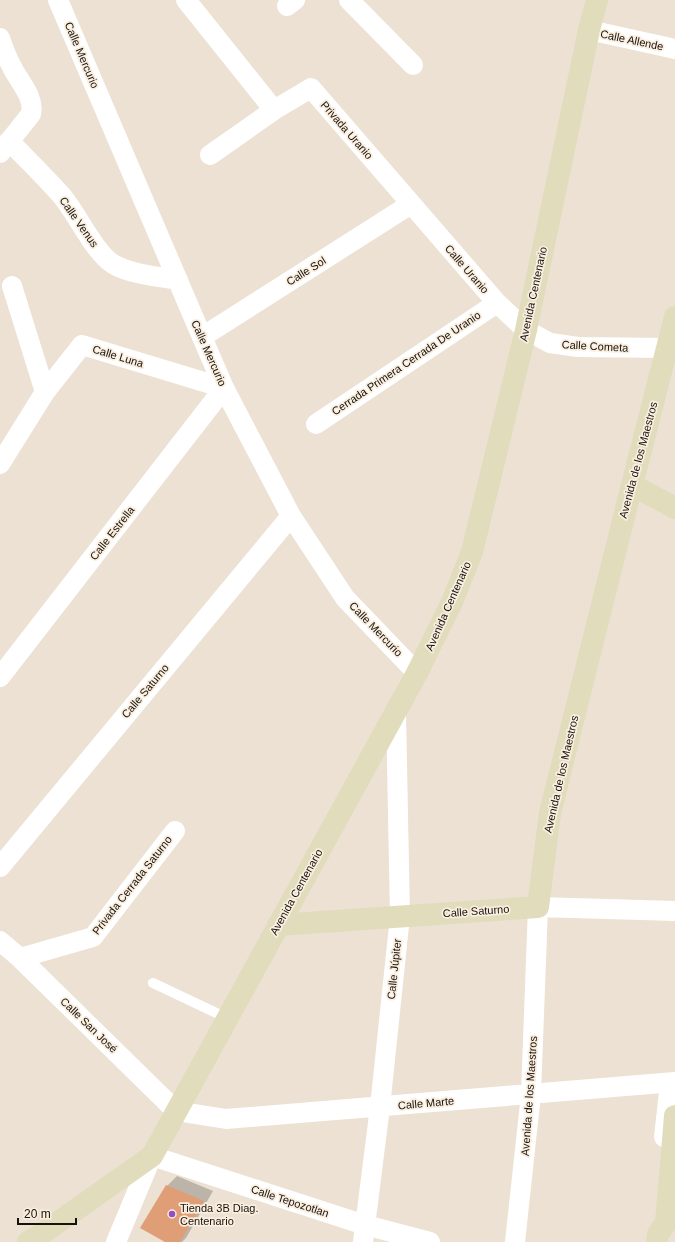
<svg xmlns="http://www.w3.org/2000/svg" width="675" height="1242" viewBox="0 0 675 1242" font-family="Arial,sans-serif">
<rect width="100%" height="100%" fill="#ece1d2"/>
<path fill="#0003" d="M177 1176 213 1191 186 1238 182 1242H167V1186Z"/>
<path fill="#e09e77" d="M166 1185 204 1201 180 1242H165L140 1228Z"/>
<g fill="none" stroke-linecap="round" stroke-linejoin="round">
<path stroke="#fff" stroke-width="10" d="M153 983 227 1018"/>
<path stroke="#fff" stroke-width="20" d="M58 0 202 337 224 388 291 516 345 598 417 673
M186 0 274 110
M349 0 413 65
M287 6 295 0
M589 30 675 49
M0 38C3 47 6 56 11 65 18 81 35 96 31 114L0 153
M9 141C27 159 45 177 62 196 77 214 95 253 113 264 132 275 158 276 178 280
M210 155 274 110 311 88 497 303 526 330 550 343 578 347 668 348
M12 286 45 392
M202 337 411 204
M316 424 497 303
M0 464 45 392 82 345 224 388 0 677
M0 867 291 516
M0 941 20 958 176 1111 226 1119 675 1082
M20 958 93 937 175 831
M664 1137 670 1083
M116 1242 152 1156 365 1225 430 1242
M363 1242 380 1107 400 916 396 712
M515 1242 531 1094 538 907 675 911"/>
<path stroke="#e0dcbc" stroke-width="22" d="M632 485 675 508
M278 925 538 907 550 813 632 485 675 317
M28 1242 40 1235 152 1156 417 673 452 602 472 552 526 330 589 30 597 0
M657 1242 658 1234 666 1223 675 1116"/>
</g>
<circle fill="#974dbf" stroke="#faeedf" stroke-width="1.5" cx="172" cy="1214" r="4"/>
<g text-anchor="middle" stroke-width="3.5" stroke-linejoin="round" paint-order="stroke">
<g font-size="11" fill="#16120d" stroke="#faeedf">
<text transform="translate(632 40) rotate(12)" y="4">Calle Allende</text>
<text transform="translate(82 55) rotate(67)" y="4">Calle Mercurio</text>
<text transform="translate(347 130) rotate(49)" y="4">Privada Uranio</text>
<text transform="translate(79 222) rotate(55)" y="4">Calle Venus</text>
<text transform="translate(467 269) rotate(49)" y="4">Calle Uranio</text>
<text transform="translate(306 271) rotate(-32)" y="4">Calle Sol</text>
<text transform="translate(533 294) rotate(-78)" y="4">Avenida Centenario</text>
<text transform="translate(595 346) rotate(3)" y="4">Calle Cometa</text>
<text transform="translate(209 353) rotate(66)" y="4">Calle Mercurio</text>
<text transform="translate(118 356) rotate(17)" y="4">Calle Luna</text>
<text transform="translate(406 363) rotate(-34)" y="4">Cerrada Primera Cerrada De Uranio</text>
<text transform="translate(638 460) rotate(-75)" y="4">Avenida de los Maestros</text>
<text transform="translate(112 533) rotate(-52)" y="4">Calle Estrella</text>
<text transform="translate(448 606) rotate(-66)" y="4">Avenida Centenario</text>
<text transform="translate(376 629) rotate(46)" y="4">Calle Mercurio</text>
<text transform="translate(145 691) rotate(-50)" y="4">Calle Saturno</text>
<text transform="translate(561 774) rotate(-77)" y="4">Avenida de los Maestros</text>
<text transform="translate(132 885) rotate(-52)" y="4">Privada Cerrada Saturno</text>
<text transform="translate(296 892) rotate(-61)" y="4">Avenida Centenario</text>
<text transform="translate(476 911) rotate(-4)" y="4">Calle Saturno</text>
<text transform="translate(394 969) rotate(-84)" y="4">Calle Júpiter</text>
<text transform="translate(89 1025) rotate(44)" y="4">Calle San José</text>
<text transform="translate(529 1096) rotate(-86)" y="4">Avenida de los Maestros</text>
<text transform="translate(426 1103) rotate(-5)" y="4">Calle Marte</text>
<text transform="translate(290 1201) rotate(18)" y="4">Calle Tepozotlan</text>
</g>
<g font-size="11" fill="#16120d" stroke="#faeedf" text-anchor="start">
<text x="180" y="1212">Tienda 3B Diag.<tspan x="180" dy="13">Centenario</tspan></text>
</g>
</g>
<path d="M18 1218v6h58v-6" fill="none" stroke="#16120d" stroke-width="2"/>
<text x="24" y="1218" font-size="12" fill="#16120d" stroke="#faeedf" stroke-width="3" paint-order="stroke">20 m</text>
</svg>
